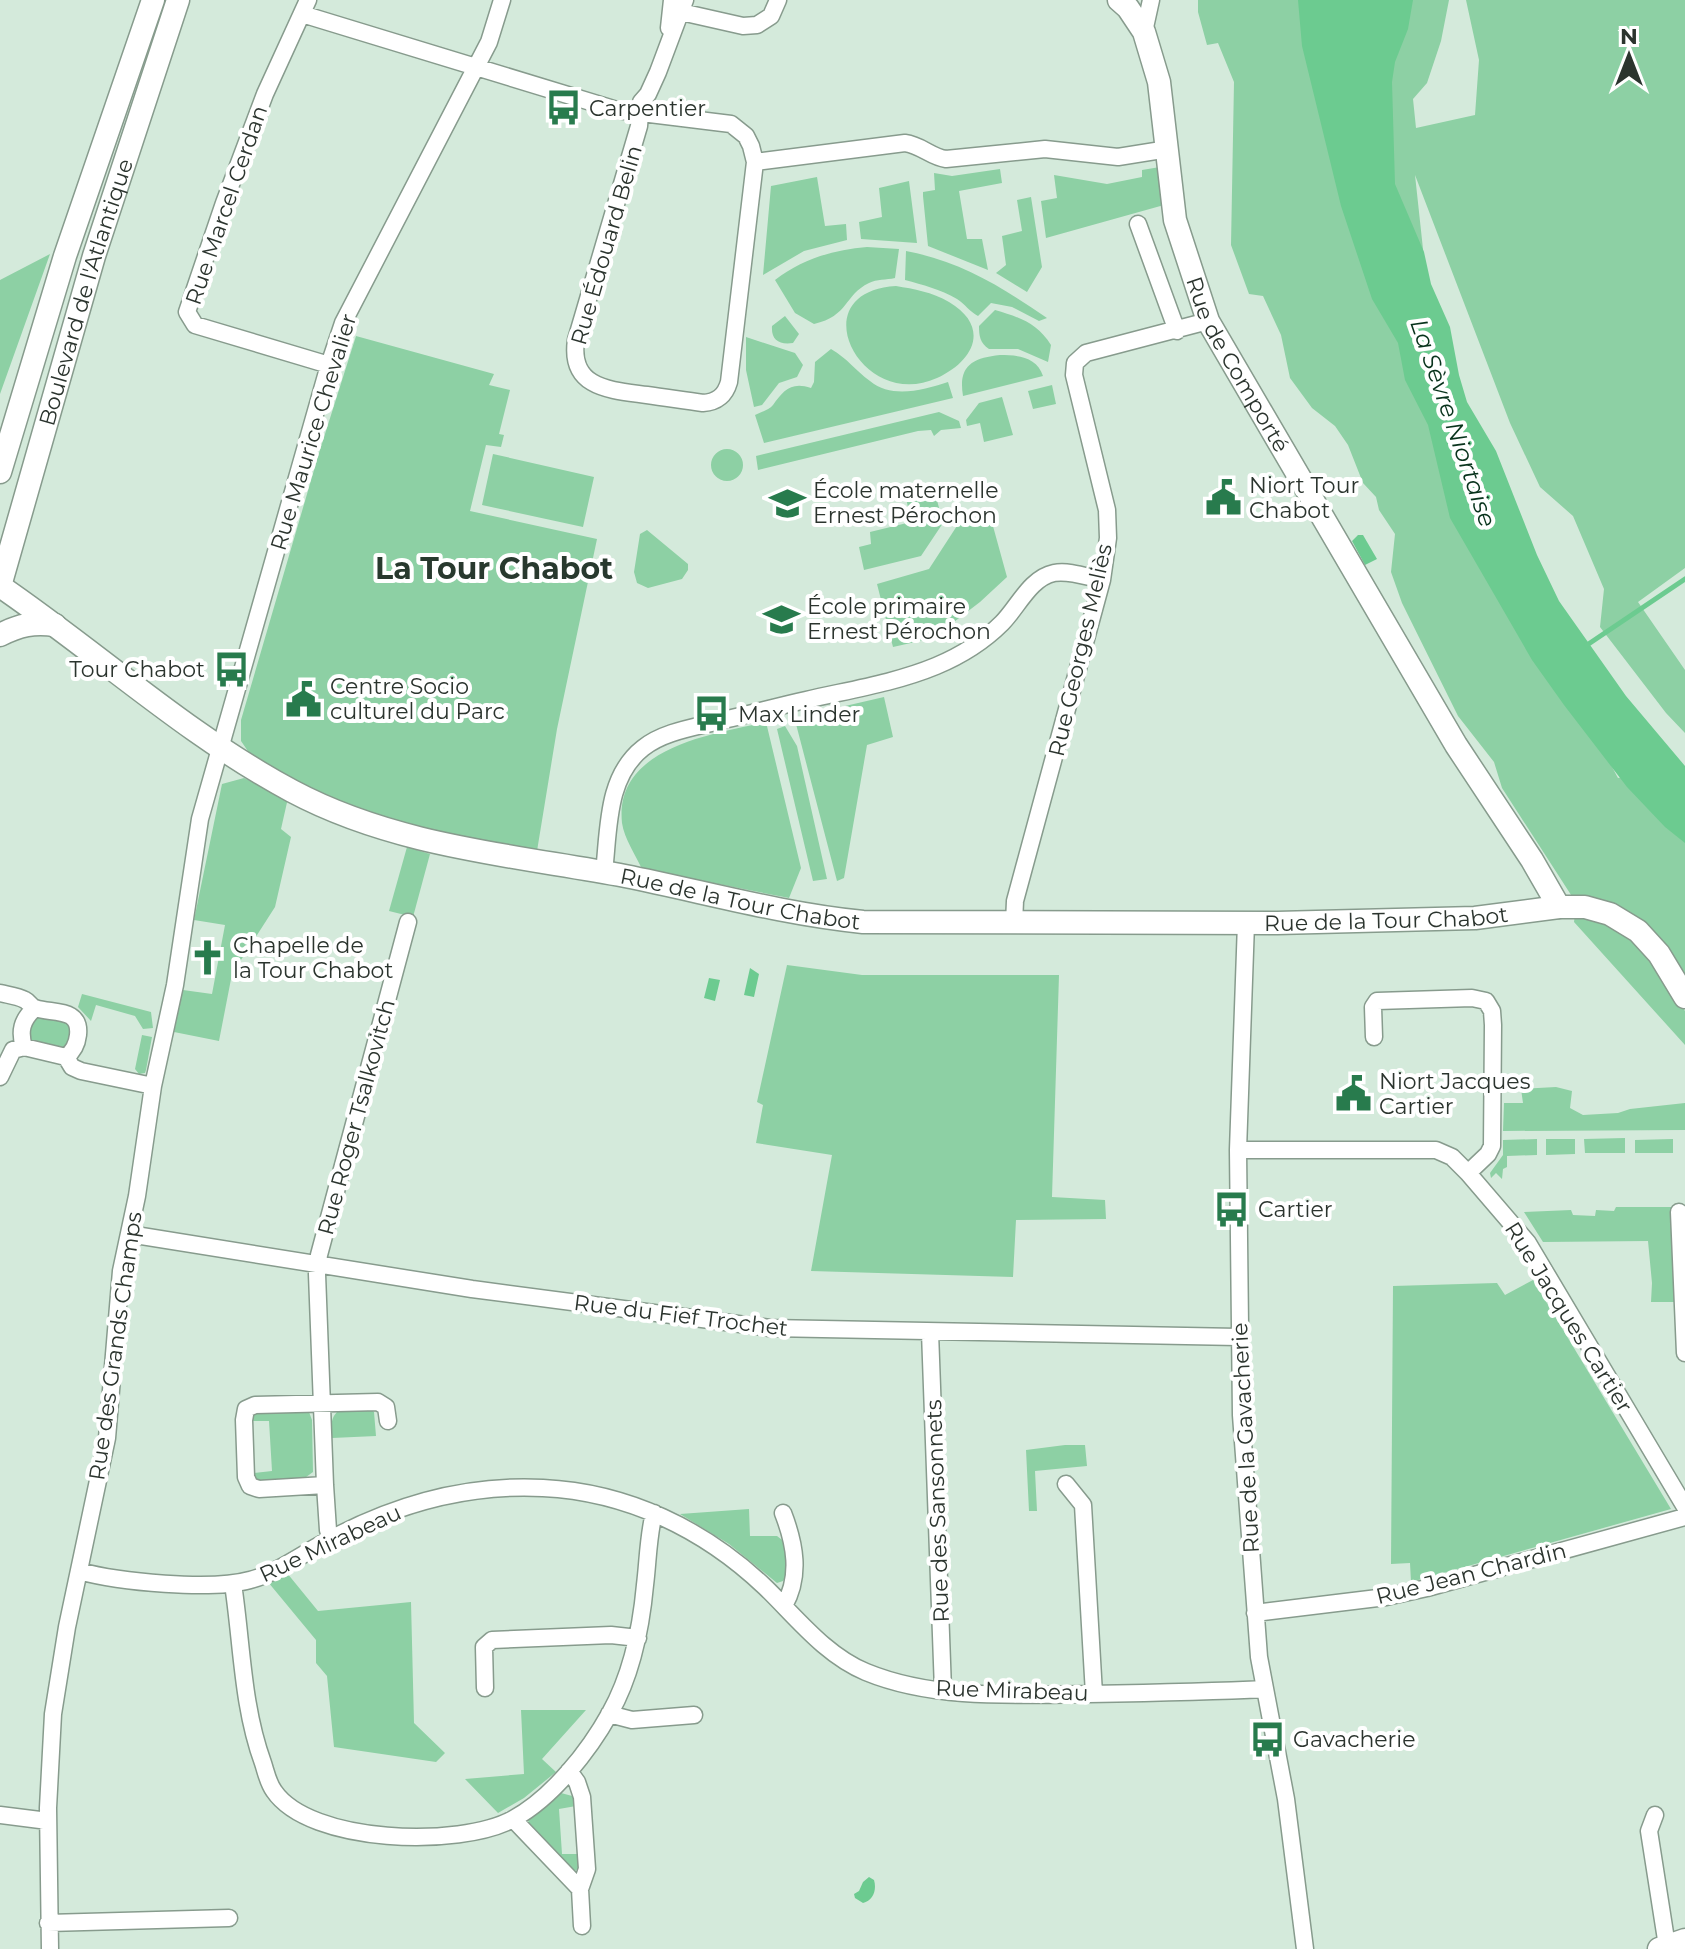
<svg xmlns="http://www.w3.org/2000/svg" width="1685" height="1949" viewBox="0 0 1685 1949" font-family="Montserrat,sans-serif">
<rect width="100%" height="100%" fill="#d4eadb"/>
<path fill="#8dd0a4" d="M1198 0H1449L1441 41 1427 83 1413 99 1416 128 1475 115 1479 60 1466 0H1685V568L1638 602 1685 670V733L1666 713 1600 627 1604 589 1573 516 1540 487 1510 423 1415 175 1435 360 1598 741 1618 778 1685 766V981L1670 955 1573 898 1502 788 1494 762 1458 716 1402 603 1391 572 1395 534 1379 510 1376 497 1363 483 1348 445 1335 426 1312 408 1290 378 1281 335 1263 296 1249 294 1231 245 1234 82 1218 43 1207 45 1198 12Z
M1160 167 1164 205 1046 238 1041 201 1057 198 1054 175 1107 184 1142 177V170Z
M1000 169 1002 183 959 191 967 239H982L988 270 928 246 923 196V192L935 190 934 173 952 176Z
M817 177 825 226 846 224 847 240 804 251 763 275 771 186Z
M909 181 917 243 861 239 859 222 882 217 879 188Z
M1031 197 1042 267 1027 292 996 273 1006 265 1002 236 1022 231 1017 200Z
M867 247 899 249 895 278C886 280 877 279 869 283 844 295 849 316 814 324L795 313 775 280C802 259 833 250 867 247Z
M906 251C960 261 1002 287 1047 318L1039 321 1012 307 991 303 978 316C970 312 965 304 957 299 940 289 923 285 905 280Z
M50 254 0 394V280Z
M896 286C914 289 932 292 949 302 991 327 974 361 937 378 861 413 799 292 896 286Z
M995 310C1019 317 1037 323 1051 345L1048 362 1018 349H989C980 343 979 336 979 326Z
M785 316 799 334 793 343C779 345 771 340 772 326Z
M356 336 494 374 489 385 510 390 499 434 504 435 501 447 486 445 470 511 597 539 557 729 537 851 435 833 362 812 256 763 241 741V720L319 453Z
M746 337 795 353 803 365 797 377 779 383 762 405 754 407 746 370Z
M831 349C848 359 855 370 870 381 892 399 923 390 948 382L953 398 764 443 755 415C761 412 769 410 773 405 783 391 791 381 811 388L814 382 815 362Z
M1000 355C1018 355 1037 357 1043 376L963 396C958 366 972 358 1000 355Z
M1052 385 1056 404 1033 409 1028 391Z
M1002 397 1013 435 984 442 980 423 967 426 966 420 979 403Z
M939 412 959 421 961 428 941 430 934 436 931 430 918 431 758 470 756 456Z
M711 465a16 16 0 1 1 32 0a16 16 0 1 1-32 0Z
M493 454 594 477 583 527 482 505Z
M933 485 943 523 921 556 864 570 859 547 871 544 870 532 911 522 905 493Z
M988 508 1007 577 980 602 933 638 893 647 877 584 929 569 964 515Z
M647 530 688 564V570L682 579 648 588 637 583 634 572 640 534Z
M884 697 893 737 867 745 844 878 837 881 796 724 802 716Z
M766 722 801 868 789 898 642 869C636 856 624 838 622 823 614 747 713 734 766 722Z
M785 726 797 746 827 879 813 881 777 729Z
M244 778 288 798 281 829 291 837 275 907 232 974 219 1041 174 1032 183 990 212 994 225 925 194 920 222 784Z
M407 847 430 854 413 917 389 911Z
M1575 914 1615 925 1643 949 1685 1011V1045L1574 922Z
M787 965 862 975H1059L1052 1197 1105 1200 1106 1219 1016 1220 1013 1277 811 1271 832 1155 756 1143 763 1105 757 1102Z
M82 994 151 1012 153 1028 143 1029 135 1016 96 1005 91 1021 78 1007Z
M42 1014 69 1023 71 1043 63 1050 30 1042 29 1022Z
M142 1035 152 1037 146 1070 145 1073 139 1074 135 1069Z
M1556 1087 1572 1091 1570 1108 1583 1115 1618 1113 1630 1109 1685 1103V1130L1503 1131 1504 1103H1523L1521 1089Z
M1625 1138V1153H1585L1584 1139Z
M1537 1139V1155L1507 1156V1167L1503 1169 1502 1179 1496 1173 1491 1178 1490 1173 1503 1155V1140Z
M1546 1139H1575V1154L1546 1155Z
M1673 1139V1153H1635V1140Z
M1616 1207H1675L1677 1302H1651L1652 1283 1648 1241 1543 1242 1524 1212 1571 1210 1573 1215 1595 1216 1596 1210 1614 1211Z
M1533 1280 1671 1509 1411 1582 1410 1563 1391 1564 1393 1286 1497 1283 1505 1295Z
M343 1407H368L374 1412 376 1436 332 1438C331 1423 330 1416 343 1407Z
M300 1409 309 1412 312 1420 313 1472 302 1480 255 1481 253 1473 272 1471 269 1421H250L253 1413Z
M1065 1445H1085L1087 1466 1035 1471 1037 1511H1029L1026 1450Z
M749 1509 750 1536H777L786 1543 789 1573 783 1581 777 1583 729 1544 680 1514Z
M287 1573 318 1611 411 1602 414 1723 445 1753 436 1762 334 1747 327 1676 316 1663V1640L268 1582Z
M521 1710H586L542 1759 556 1772 524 1798 498 1813 465 1779 524 1774Z
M561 1793 576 1797V1806L559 1809 562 1854H578L581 1866 575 1871H568L528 1826 529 1815Z"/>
<path fill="#6ccb90" d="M1298 0H1413L1408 29 1395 62 1392 82 1395 184 1424 252 1431 284 1450 327 1459 375 1467 402 1496 451 1537 555 1559 601 1626 696 1685 766V843L1665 827 1627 787 1564 705 1532 660 1450 518 1428 425 1405 380 1398 343 1372 299 1341 206 1302 46Z
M1358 535H1363L1377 559 1365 565 1352 541Z
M750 968 759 974 754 997 744 995Z
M709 978 720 980 715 1001 704 998Z
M869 1877 874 1880C877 1890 873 1901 863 1903L855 1898 854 1894 859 1891 863 1882Z"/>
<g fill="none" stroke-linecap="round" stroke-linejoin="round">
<path stroke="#6ccb90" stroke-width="5" d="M1587 645 1685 579"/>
<defs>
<path id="street" d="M308 0 265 94 224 203 187 312 195 325 329 365
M685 0 658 72 648 94 641 102 639 126 576 340C569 389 611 390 647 395 666 398 684 400 703 403 717 402 725 396 729 382L755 162
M681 12 743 26 757 25 771 16 778 0
M302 14 617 110 731 124 746 136 751 146 755 162 905 143C921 145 931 157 946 159L1045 149 1118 157 1168 149
M669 28 672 0
M1144 32 1151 0
M1138 224 1177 331
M604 872C609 830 606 777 643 748 664 731 697 727 723 720 751 714 778 706 806 700 849 690 895 683 936 666 960 656 984 641 1002 623 1018 607 1030 578 1054 573 1069 570 1087 577 1102 580
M1014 923 1015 901 1102 580 1108 538 1107 510 1074 375 1075 363 1086 353 1208 321
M1246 923 1238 1150 1241 1415 1259 1657 1286 1799 1305 1949
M0 993C8 995 18 996 25 1000 29 1002 31 1007 35 1008 52 1014 81 1007 78 1035 77 1044 74 1051 66 1057
M1374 1037 1373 1007 1377 1001 1472 998 1486 1001 1492 1011 1493 1025 1492 1146 1488 1154 1468 1173
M24 1047C19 1031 22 1020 34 1009
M0 1077 13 1050 24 1047 66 1057 72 1067 81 1071 153 1086
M1238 1150H1436L1452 1157 1468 1173 1528 1243 1685 1507
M1679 1212 1685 1353
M129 1234 472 1289 770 1328 1238 1337
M930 1332 943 1690
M1066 1484 1083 1505 1094 1694
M325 1485 259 1489 250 1486 246 1477 244 1420 246 1409 255 1405 378 1402 386 1407 388 1421
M783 1513C795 1544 801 1576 784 1606
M331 1539 328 1530 325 1485 317 1274 319 1255 408 922
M79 1571C119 1582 211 1591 250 1580 278 1573 303 1553 329 1540 396 1504 467 1484 543 1488 627 1492 704 1529 765 1587 796 1617 825 1655 866 1672 934 1700 1015 1695 1087 1694 1146 1693 1206 1692 1265 1689
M233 1584C242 1643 242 1706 263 1763 266 1772 268 1783 274 1791 310 1844 460 1848 513 1819 552 1798 589 1751 610 1713 632 1674 641 1629 645 1585 648 1561 648 1537 654 1513
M1255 1613 1386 1597 1427 1588 1685 1517
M485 1688 484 1647 492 1640 611 1635 638 1638
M609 1714 632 1720 694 1715
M569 1771 577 1782 582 1797 587 1869 580 1889 582 1926
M0 1815 48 1821
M1655 1815 1649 1831 1667 1946
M513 1819 580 1889
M48 1923 229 1918
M50 1949 48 1808 53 1714 67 1627 107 1438 121 1271 137 1196 153 1086 175 985 200 819 329 365 343 323 489 42 502 0"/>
<g id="secondary">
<path id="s1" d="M1119 0 1128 8 1144 32 1159 82 1175 220 1208 321 1456 745 1532 860 1559 907"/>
<path d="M0 472 65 256 153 0"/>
<path id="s2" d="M0 586C98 653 187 735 292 791 395 846 512 855 625 876 705 892 782 914 863 922L1277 923 1475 918 1559 907H1585L1610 914 1638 931 1659 954 1685 997"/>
<path id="s3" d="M0 586 94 256 178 0"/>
<path d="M0 635C19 625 34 622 55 625"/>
<path d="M1659 1949 1685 1940"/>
</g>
</defs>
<use href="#street" stroke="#879b8d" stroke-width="19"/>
<use href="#secondary" stroke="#879b8d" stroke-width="25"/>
<use href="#street" stroke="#fff" stroke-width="16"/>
<use href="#secondary" stroke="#fff" stroke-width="22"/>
</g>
<defs>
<symbol id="bus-bare" viewBox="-9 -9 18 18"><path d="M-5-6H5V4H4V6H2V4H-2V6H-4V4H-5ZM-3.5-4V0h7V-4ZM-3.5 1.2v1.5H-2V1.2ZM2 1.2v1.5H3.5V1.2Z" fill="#287b4d" stroke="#fff" stroke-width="2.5" paint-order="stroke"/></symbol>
<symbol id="civic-bare" viewBox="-9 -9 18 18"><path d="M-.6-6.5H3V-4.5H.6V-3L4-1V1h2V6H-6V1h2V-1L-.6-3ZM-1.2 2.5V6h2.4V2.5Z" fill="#287b4d" stroke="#fff" stroke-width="2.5" paint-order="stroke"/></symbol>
<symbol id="school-bare" viewBox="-9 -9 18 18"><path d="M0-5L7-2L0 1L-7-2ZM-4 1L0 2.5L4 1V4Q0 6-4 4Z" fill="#287b4d" stroke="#fff" stroke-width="2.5" paint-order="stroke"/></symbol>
<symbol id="church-bare" viewBox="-9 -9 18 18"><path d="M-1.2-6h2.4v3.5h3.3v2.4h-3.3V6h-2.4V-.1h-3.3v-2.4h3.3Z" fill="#287b4d" stroke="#fff" stroke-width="2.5" paint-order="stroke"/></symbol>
</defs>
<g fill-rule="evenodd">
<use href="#bus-bare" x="538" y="82" width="51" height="51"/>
<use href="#civic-bare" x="1198" y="472" width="51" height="51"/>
<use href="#school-bare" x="762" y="478" width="51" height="51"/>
<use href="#school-bare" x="756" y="594" width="51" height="51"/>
<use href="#bus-bare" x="206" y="644" width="51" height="51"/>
<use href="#civic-bare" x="278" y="674" width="51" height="51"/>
<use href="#bus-bare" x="686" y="688" width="51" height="51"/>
<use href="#church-bare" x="182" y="932" width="51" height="51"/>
<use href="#civic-bare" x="1328" y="1068" width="51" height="51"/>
<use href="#bus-bare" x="1206" y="1184" width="51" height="51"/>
<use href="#bus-bare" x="1242" y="1714" width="51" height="51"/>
</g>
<g text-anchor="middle" stroke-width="8" stroke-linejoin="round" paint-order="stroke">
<g font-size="22" fill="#2b342e" stroke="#fff" text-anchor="start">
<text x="589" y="116">Carpentier</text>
<text x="1249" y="493">Niort Tour<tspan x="1249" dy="25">Chabot</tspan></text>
<text x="813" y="498">École maternelle<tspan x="813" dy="25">Ernest Pérochon</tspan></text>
<text x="807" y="614">École primaire<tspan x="807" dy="25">Ernest Pérochon</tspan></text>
<text x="205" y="677" text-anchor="end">Tour Chabot</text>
<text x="330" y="694">Centre Socio<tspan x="330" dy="25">culturel du Parc</tspan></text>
<text x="738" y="722">Max Linder</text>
<text x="233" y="953">Chapelle de<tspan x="233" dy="25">la Tour Chabot</tspan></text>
<text x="1379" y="1089">Niort Jacques<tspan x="1379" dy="25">Cartier</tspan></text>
<text x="1258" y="1217">Cartier</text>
<text x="1293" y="1747">Gavacherie</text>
</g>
<g font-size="22" fill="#2b342e" stroke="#fff">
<text transform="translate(226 205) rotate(-71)" y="8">Rue Marcel Cerdan</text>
<text transform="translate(606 245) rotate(-74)" y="8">Rue Édouard Belin</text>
<text dy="8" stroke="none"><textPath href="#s3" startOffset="306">Boulevard de l'Atlantique</textPath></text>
<text dy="8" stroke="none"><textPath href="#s1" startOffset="390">Rue de Comporté</textPath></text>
<text transform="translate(313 432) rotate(-73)" y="8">Rue Maurice Chevalier</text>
<text transform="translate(1080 650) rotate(-77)" y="8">Rue Georges Meliès</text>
<text dy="8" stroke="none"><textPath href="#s2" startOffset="820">Rue de la Tour Chabot</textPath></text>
<text dy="8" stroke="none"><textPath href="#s2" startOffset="1468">Rue de la Tour Chabot</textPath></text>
<text transform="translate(356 1117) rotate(-75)" y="8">Rue Roger Tsalkovitch</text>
<text transform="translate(681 1315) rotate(7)" y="8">Rue du Fief Trochet</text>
<text transform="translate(1569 1317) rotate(58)" y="8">Rue Jacques Cartier</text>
<text transform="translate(115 1346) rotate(-82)" y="8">Rue des Grands Champs</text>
<text transform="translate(1245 1438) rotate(-93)" y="8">Rue de la Gavacherie</text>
<text transform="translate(937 1511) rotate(-92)" y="8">Rue des Sansonnets</text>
<text transform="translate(330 1543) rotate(-25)" y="8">Rue Mirabeau</text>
<text transform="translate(1471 1573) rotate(-14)" y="8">Rue Jean Chardin</text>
<text transform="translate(1012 1690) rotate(2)" y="8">Rue Mirabeau</text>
</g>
<g font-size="24" font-style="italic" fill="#08331c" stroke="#fff">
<text transform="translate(1453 423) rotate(71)" y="8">La Sèvre Niortaise</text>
</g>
<g font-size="30" font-weight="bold" fill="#28392e" stroke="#fff">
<text x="494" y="579">La Tour Chabot</text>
</g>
</g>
<g transform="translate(1629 56)" stroke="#ffffff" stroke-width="6" paint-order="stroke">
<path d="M0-6L14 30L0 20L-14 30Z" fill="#2b342e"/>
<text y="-12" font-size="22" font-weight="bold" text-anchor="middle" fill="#2b342e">N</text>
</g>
</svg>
